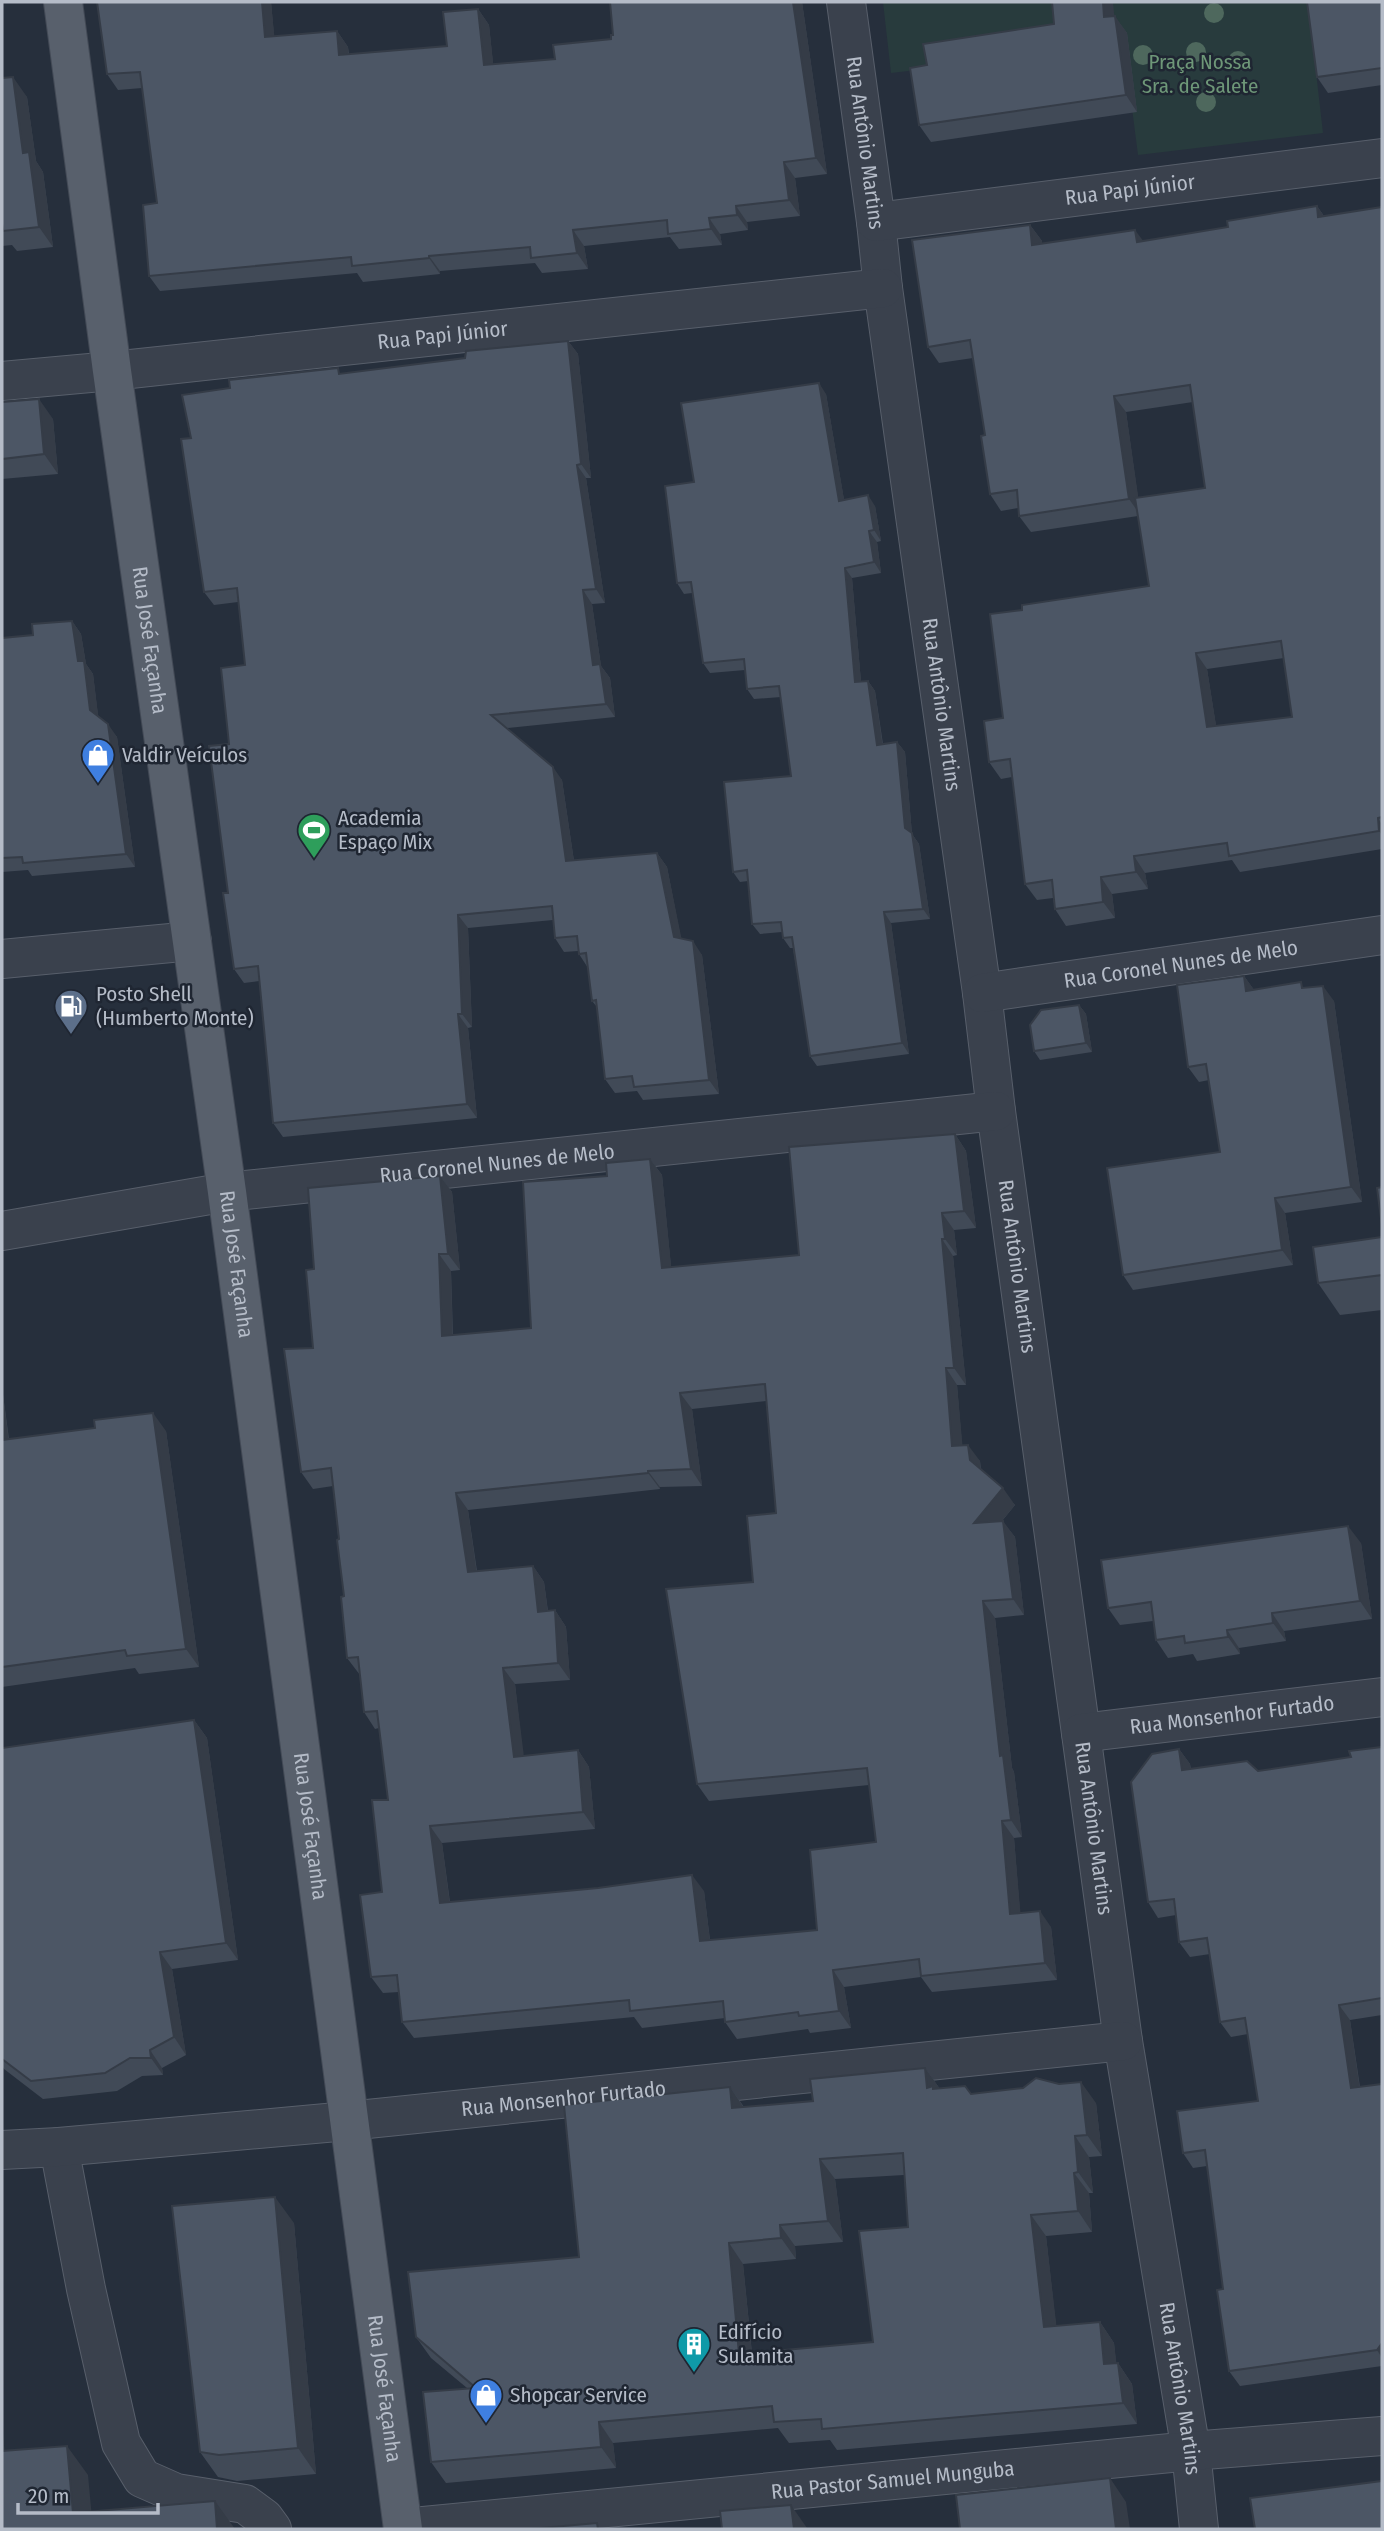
<svg xmlns="http://www.w3.org/2000/svg" width="1384" height="2531" viewBox="0 0 1384 2531" font-family="'Fira Sans Condensed',sans-serif">
<rect width="100%" height="100%" fill="#262f3c"/>
<path fill="#283b3d" d="M883 2H1308L1323 133 1138 155 1124 46 891 73Z"/>
<g fill="none" stroke-linecap="round" stroke-linejoin="round">
<defs>
<g id="minor">
<path id="s1" d="M846 2 876 222 883 288 982 993 996 1111 1123 2041 1191 2451 1199 2529"/>
<path id="s2" d="M876 222 1382 158"/>
<path id="s3" d="M2 381 112 371 883 288"/>
<path d="M2 959 192 941"/>
<path id="s4" d="M982 993 1382 935"/>
<path id="s5" d="M2 1231 227 1192 996 1111"/>
<path id="s6" d="M1081 1733 1382 1697"/>
<path d="M59 2147 86 2289 121 2443 142 2478 176 2493 245 2504 264 2518 272 2529"/>
<path id="s7" d="M2 2150 59 2147 348 2121 1123 2041"/>
<path id="s8" d="M403 2528 1191 2451 1382 2436"/>
</g>
<g id="major">
<path id="s9" d="M63 2 112 371 227 1192 403 2529"/>
</g>
</defs>
<use href="#minor" stroke="#585f6b" stroke-width="40"/>
<use href="#major" stroke="#434a56" stroke-width="40"/>
<use href="#minor" stroke="#3a414d" stroke-width="38"/>
<use href="#major" stroke="#58606c" stroke-width="38"/>
</g>
<g fill="#4e685d">
<circle cx="1214" cy="13" r="10"/>
<circle cx="1196" cy="52" r="10"/>
<circle cx="1143" cy="55" r="10"/>
<circle cx="1238" cy="61" r="10"/>
<circle cx="1206" cy="102" r="10"/>
</g>
<path fill="#414a57" fill-rule="evenodd" d="M97 2H271L274 36 337 31 348 47 349 54 447 46 478 9 489 25 493 64 555 59 611 39 613 35 610 2H802L827 174 795 178 800 216 747 222 748 230 720 234 722 245 679 249 670 237 584 246 588 269 542 273 535 263 440 271V274L363 282 357 273 160 291 149 276 157 203 142 88 118 90 107 74Z
M1382 2V85L1328 93 1317 77Z
M1114 16 1127 33 1137 112 931 142 919 125 927 65Z
M2 78 27 97 36 161 43 172 53 247 17 251 12 245 2 246Z
M1317 206 1324 216 1382 207V849L1240 872 1232 860 1145 873 1148 889 1112 894 1115 918 1066 926 1055 909 1053 898 1037 900 1025 884 1012 777 1001 779 989 762 1003 718 1022 610 1149 586 1138 516 1031 532 1019 516 1018 508 1001 511 990 494 985 435 973 358 939 363 928 347 1030 225 1042 241V244L1143 241 1228 227ZM1193 402 1205 488 1138 498 1126 412ZM1284 658 1292 717 1216 726 1207 669Z
M568 341 578 354 591 478H586L605 603 592 604 601 666 610 678 615 717 507 728 562 780 574 861 657 853 667 867 681 939 702 955 719 1094 643 1100 637 1091 615 1093 605 1079 597 1007 592 1001 588 968 579 954 578 951 564 952 555 938 553 920 468 928 472 1027 468 1028 477 1118 283 1137 273 1123 259 981 244 983 234 969 228 893 229 744 245 665 238 602 214 605 204 592 191 438 342 374 465 358Z
M826 394 844 500 875 506 881 541 877 542 881 573 852 578 861 682 868 681 875 691 883 744 897 742 905 752 912 834 919 844 930 919 891 923 909 1054 817 1066 810 1056 793 948H790L783 938 782 932 760 934 752 924 748 881 740 882 733 872 791 776 781 697 754 699 747 689 745 670 710 673 703 663 692 593 684 594 677 583 694 482Z
M2 402 53 419 58 474 2 479Z
M72 621 81 634 86 664 93 674 98 716 117 737 135 867 32 876 28 870 2 872V638L33 635Z
M1244 976 1254 990 1305 988 1334 1001 1362 1202 1285 1213 1293 1265 1133 1290 1123 1275 1220 1152 1209 1080 1199 1082 1188 1067Z
M1079 1005 1086 1014 1092 1052 1040 1060 1034 1051Z
M955 1134 966 1151 976 1228 954 1230 957 1255 953 1256 966 1385H957L962 1445 980 1461 981 1469 1015 1505 1002 1521 1015 1537 1024 1615 995 1618 1012 1768 1014 1772 1022 1837 1014 1838 1020 1913 1051 1927 1057 1980 932 1992 921 1977 844 1987 851 2028 810 2033 808 2029 737 2039 725 2022V2018L642 2028 634 2017 414 2038 402 2022 399 1992 383 1993 371 1977 382 1892 388 1800 379 1728 375 1729 364 1712 360 1675 347 1658 344 1596 333 1486 313 1489 301 1472 313 1348 314 1269 440 1176 452 1192 460 1270 451 1271 453 1335 531 1328 607 1176 650 1159 662 1175 671 1267 799 1255ZM766 1401 776 1513 753 1582 697 1784 709 1801 869 1785 876 1842 817 1930 710 1940 704 1891 450 1902 442 1843 595 1829 589 1767 578 1750 523 1756 515 1684 570 1680 566 1627 555 1610 548 1611 544 1582 533 1566 477 1571 468 1510 660 1489V1487L702 1486 692 1409Z
M1382 1237V1310L1340 1315 1318 1283Z
M2 1387 9 1439 166 1431 199 1667 139 1674 135 1668 2 1687Z
M1361 1543 1372 1619 1284 1631 1286 1641 1239 1648 1240 1654 1197 1661 1193 1654 1168 1658 1156 1640 1153 1621 1120 1625 1108 1608Z
M194 1720 207 1738 238 1960 172 1969 186 2055 162 2068 163 2075 142 2076 117 2091 43 2099 4 2069 2 2066V1748Z
M1382 1747V2015L1350 2020 1360 2087 1382 2084V2366L1240 2386 1229 2371 1223 2289 1207 2166 1193 2168 1183 2153 1258 2101 1248 2034 1231 2037 1220 2022 1210 1954 1190 1957 1179 1942 1176 1915 1158 1918 1148 1902 1179 1749 1190 1764 1191 1769 1258 1771 1351 1757Z
M925 2068 940 2089 971 2094 1096 2103 1102 2156 1089 2157 1093 2193H1089L1092 2232 1046 2236 1056 2326 1100 2322 1114 2343 1116 2363H1118L1132 2384 1137 2424 837 2450 830 2440 789 2443 778 2428 613 2443 616 2468 446 2483 431 2462 467 2388 431 2358 416 2337 579 2257 730 2087 744 2107 813 2101ZM904 2175 908 2227 873 2342 752 2353 743 2264 796 2259 795 2246 843 2242 835 2179Z
M294 2223 316 2474 237 2481 218 2477 200 2452Z"/>
<path fill="#353c47" d="M262 2H271L276 53 265 37Z
M793 2H802L827 174 816 158Z
M1103 2H1113L1116 34 1104 17Z
M478 9 489 25 495 80 484 65Z
M1115 16 1127 33 1137 112 1126 95Z
M337 31 348 47 350 71 339 55Z
M13 77 27 97 36 161 43 172 53 247 39 227 23 153Z
M784 162 795 178 800 216 789 200Z
M736 206 747 222 748 230 737 215Z
M1317 206 1328 222 1318 217Z
M709 218 720 234 722 245 711 229Z
M1030 225 1042 241 1044 261 1032 245Z
M573 230 584 246 588 269 577 253Z
M1135 230 1147 246 1137 242Z
M429 256 440 271V274L429 258Z
M568 341 578 354 591 478 581 464Z
M819 383 826 394 846 511 839 501Z
M1114 396 1126 412 1141 516 1129 499Z
M39 399 53 419 58 474 44 454Z
M577 465 586 478 605 603 596 589Z
M868 495 875 506 881 541 874 530Z
M869 531 877 542 881 573 874 562Z
M845 568 852 578 862 693 855 682Z
M583 590 592 604 601 666 610 678 615 717 606 704 593 665Z
M72 621 81 634 86 664 93 674 99 722 90 710 78 661Z
M1196 653 1207 669 1219 744 1207 727Z
M868 681 875 691 884 755 877 745Z
M108 724 117 737 135 867 126 854Z
M897 742 905 752 912 834 919 844 930 919 923 909 905 828Z
M553 767 562 780 576 875 566 861Z
M1378 818 1382 825V835L1379 831Z
M657 853 667 867 684 951 674 937Z
M1134 856 1145 873 1148 889 1136 872Z
M1101 877 1112 894 1115 918 1103 902Z
M884 912 891 923 909 1054 902 1043Z
M458 915 468 928 472 1027 462 1014Z
M693 941 702 955 719 1094 709 1080Z
M1244 976 1255 991H1246Z
M1323 986 1334 1001 1362 1202 1351 1187Z
M1079 1005 1086 1014 1092 1052 1086 1043Z
M458 1014 468 1028 477 1118 467 1104Z
M955 1134 966 1151 976 1228 964 1211Z
M650 1159 662 1175 673 1285 662 1268Z
M440 1176 452 1192 460 1270 448 1254Z
M1275 1198 1285 1213 1293 1265 1282 1250Z
M942 1213 954 1230 957 1255 945 1239Z
M942 1239 953 1256 966 1385 954 1368Z
M439 1254 451 1271 453 1353 442 1336Z
M946 1368 957 1385 964 1462 952 1446Z
M2 1387 11 1458 2 1445Z
M680 1393 692 1409 702 1486 691 1469Z
M153 1413 166 1431 199 1667 186 1649Z
M968 1445 980 1461 981 1477 970 1460Z
M648 1471 660 1487V1489L648 1473Z
M1003 1488 1015 1505 986 1540 974 1523Z
M456 1493 468 1510 479 1589 468 1572Z
M1003 1521 1015 1537 1024 1615 1013 1599Z
M1348 1526 1361 1543 1372 1619 1360 1601Z
M533 1566 544 1582 550 1628 538 1612Z
M983 1601 995 1618 1012 1768 1014 1772 1022 1837 1011 1820 1000 1756Z
M555 1610 566 1627 570 1680 558 1663Z
M1272 1613 1284 1631 1286 1641 1273 1623Z
M1227 1630 1239 1648 1240 1654 1228 1637Z
M503 1668 515 1684 526 1773 514 1757Z
M194 1720 207 1738 238 1960 226 1943Z
M1179 1749 1190 1764 1192 1785 1182 1770Z
M578 1750 589 1767 595 1829 583 1812Z
M1002 1821 1014 1838 1022 1931 1010 1914Z
M430 1826 442 1843 452 1920 440 1903Z
M692 1875 704 1891 712 1958 700 1941Z
M1040 1911 1051 1927 1057 1980 1045 1963Z
M160 1952 172 1969 186 2055 174 2037Z
M833 1970 844 1987 851 2028 839 2011Z
M1339 2005 1350 2020 1362 2104 1351 2088Z
M150 2050 162 2068 163 2075 151 2058Z
M925 2068 940 2089 941 2098 927 2088Z
M1081 2082 1096 2103 1102 2156 1087 2135Z
M730 2087 744 2108H732Z
M1075 2136 1089 2157 1093 2193 1078 2172Z
M820 2159 835 2179 843 2242 828 2221Z
M1074 2173 1089 2193 1092 2232 1078 2211Z
M275 2197 294 2223 316 2474 298 2448Z
M1031 2215 1046 2236 1059 2348 1044 2327Z
M780 2225 795 2246 796 2259 781 2238Z
M729 2243 743 2264 754 2375 739 2354Z
M1100 2322 1114 2343 1119 2385 1104 2364Z
M1382 2343V2358L1377 2350Z
M1118 2363 1132 2384 1137 2424 1123 2403Z
M2 2421 7 2482 2 2475Z
M599 2422 613 2443 616 2468 601 2447Z
M67 2446 88 2475 93 2529 73 2513Z
M1110 2478 1126 2502 1130 2529H1116Z
M215 2501 235 2529H217Z
M791 2505 807 2528V2529H794Z"/>
<path fill="#4c5665" stroke="#353c47" stroke-width="2" fill-rule="evenodd" d="M97 2H262L265 37 337 31 339 55 447 46 443 12 478 9 484 65 555 59 553 45 611 39V35H613L610 2H793L816 158 784 162 789 200 736 206 737 215 709 218 711 229 668 234 667 220 573 230 577 253 531 258 530 247 429 256V258L352 266 351 257 149 276 143 205 157 203 140 72 107 74Z
M1052 2H1103L1104 17 1115 16 1126 95 919 125 910 68 927 65 923 44 1054 24Z
M1307 2H1382V68L1317 77Z
M13 77 23 153 29 152 39 227 3 231 2 224V78Z
M1317 206 1318 217 1382 207V817L1378 818 1379 831 1229 856 1227 843 1134 856 1136 872 1101 877 1103 902 1055 909 1052 880 1025 884 1010 759 989 762 984 721 1003 718 990 614 1022 610V605L1149 586 1135 498 1205 488 1190 385 1114 396 1129 499 1019 516 1017 490 990 494 981 436 985 435 970 340 928 347 912 240 1030 225 1032 245 1135 230 1137 242 1228 227 1227 221ZM1281 641 1292 717 1207 727 1196 653Z
M568 341 581 464 577 465 596 589 583 590 593 665 600 664 606 704 491 715 553 767 566 861 657 853 674 937 693 941 709 1080 634 1087 632 1076 605 1079 596 1000 592 1001 586 953 579 954 577 936 555 938 552 906 458 915 462 1014H458L467 1104 273 1123 258 966 234 969 223 893H228L209 746 229 744 221 668 245 665 237 588 204 592 181 439 191 438 182 395 230 388 229 380 338 368 339 374 465 358 466 351Z
M819 383 839 501 868 495 874 530 869 531 874 562 845 568 855 682 868 681 877 745 897 742 905 828 912 833 923 909 884 912 902 1043 810 1056 792 937 783 938 781 922 752 924 747 870 733 872 724 782 791 776 779 686 747 689 744 659 703 663 691 582 677 583 665 486 694 482 681 403Z
M39 399 44 454 2 459V402Z
M72 621 78 661H84L90 710 108 724 126 854 23 863 22 857 2 858V638L33 635 32 624Z
M1244 976 1246 991 1301 982 1302 988 1323 986 1351 1187 1275 1198 1282 1250 1123 1275 1107 1168 1220 1152 1206 1064 1188 1067 1177 985Z
M1079 1005 1086 1043 1034 1051 1030 1025 1041 1010Z
M955 1134 964 1211 942 1213 945 1239H942L954 1368H946L952 1446 968 1445 970 1460 1003 1488 974 1523 1003 1521 1013 1599 983 1601 1000 1756 1003 1755 1011 1820 1002 1821 1010 1914 1040 1911 1045 1963 921 1976 919 1959 833 1970 839 2011 799 2016 798 2012 725 2022 723 2001 630 2011 629 2000 402 2022 397 1975 371 1977 360 1895 382 1892 372 1800H388L377 1711 364 1712 358 1657 347 1658 341 1597 344 1596 337 1540 339 1539 331 1468 301 1472 284 1349 313 1348 306 1270 314 1269 308 1188 440 1176 448 1254H439L442 1336 531 1328 523 1182 607 1176 606 1163 650 1159 662 1268 799 1255 789 1147ZM765 1384 776 1513 747 1516 753 1582 666 1589 697 1784 867 1768 876 1842 810 1850 817 1930 700 1941 692 1875 598 1888 440 1903 430 1826 583 1812 578 1750 514 1757 503 1668 558 1663 555 1610 538 1612 533 1566 468 1572 456 1493 648 1473V1471L691 1469 680 1393Z
M1382 1187V1226L1377 1188Z
M1382 1237V1275L1318 1283 1313 1247Z
M153 1413 186 1649 127 1656 125 1650 2 1667V1440L95 1428 94 1420Z
M1348 1526 1360 1601 1272 1613 1273 1623 1227 1630 1228 1637 1185 1643 1184 1636 1156 1640 1151 1602 1108 1608 1101 1560Z
M194 1720 226 1943 160 1952 174 2037 150 2050 151 2058H130L105 2073 31 2081 2 2059V1748Z
M1382 1747V1998L1339 2005 1351 2088 1382 2084V2343L1377 2350 1229 2371 1217 2290 1223 2289 1205 2150 1183 2153 1177 2111 1258 2101 1245 2018 1220 2022 1207 1938 1179 1942 1174 1899 1148 1902 1131 1782 1152 1754 1179 1749 1182 1770 1247 1761 1258 1771 1351 1757 1349 1751Z
M925 2068 927 2088 933 2086V2089L965 2086 971 2094 1023 2088 1036 2078 1059 2084 1081 2082 1087 2135 1075 2136 1078 2172 1074 2173 1078 2211 1031 2215 1044 2327 1100 2322 1104 2364 1118 2363 1123 2403 822 2429 821 2419 774 2422 772 2406 599 2422 601 2447 431 2462 423 2392 476 2388 416 2337 408 2272 579 2257 564 2105 730 2087 732 2108 813 2101 810 2079ZM903 2153 908 2227 859 2231 873 2342 739 2354 729 2243 781 2238 780 2225 828 2221 820 2159Z
M275 2197 298 2448 219 2455 200 2452 172 2206Z
M67 2446 73 2513 215 2501 217 2529H2V2451Z
M1110 2478 1116 2529H960L956 2495Z
M1382 2481V2529H1255L1250 2498Z
M791 2505 794 2529H722L720 2511Z
M597 2523 598 2529H530Z"/>
<defs>
<symbol id="shop-pin" viewBox="-11 -11 22 30"><path d="M0 17L-7.5 6A9.5 9.5 0 1 1 7.5 6Z" fill="#3f7fe0" stroke="#1f2632"/><path d="M-5-2.5h2.3a2.7 3.5 0 0 1 5.4 0H5L5.5 6h-11ZM-1.5-2.5h3a1.5 2.3 0 0 0-3 0Z" fill="#fff"/></symbol>
<symbol id="stadium-pin" viewBox="-11 -11 22 30"><path d="M0 17L-7.5 6A9.5 9.5 0 1 1 7.5 6Z" fill="#2e9e5b" stroke="#1f2632"/><path d="M0-5a6.5 5 0 1 0 0 10a6.5 5 0 1 0 0-10ZM-3.5-1.8h7v3.6h-7Z" fill="#fff"/></symbol>
<symbol id="fuel-pin" viewBox="-11 -11 22 30"><path d="M0 17L-7.5 6A9.5 9.5 0 1 1 7.5 6Z" fill="#5c6f8a" stroke="#1f2632"/><path d="M-5.5-6h7V0h2V4h1.3V-2.5L3-4.5l.8-.8L6-3V5H2.5V1h-1V6h-7ZM-4.2-4.7v3.2H.2V-4.7Z" fill="#fff"/></symbol>
<symbol id="building-pin" viewBox="-11 -11 22 30"><path d="M0 17L-7.5 6A9.5 9.5 0 1 1 7.5 6Z" fill="#0f9aa8" stroke="#1f2632"/><path d="M-4-6H4V6H1V3H-1V6H-4ZM-2.5-4.3h1.7v1.8h-1.7ZM.8-4.3h1.7v1.8H.8ZM-2.5-1h1.7V.8h-1.7ZM.8-1h1.7V.8H.8Z" fill="#fff"/></symbol>
</defs>
<g fill-rule="evenodd">
<use href="#shop-pin" x="79" y="736" width="38" height="52"/>
<use href="#stadium-pin" x="295" y="811" width="38" height="52"/>
<use href="#fuel-pin" x="52" y="987" width="38" height="52"/>
<use href="#building-pin" x="675" y="2325" width="38" height="52"/>
<use href="#shop-pin" x="467" y="2376" width="38" height="52"/>
</g>
<g text-anchor="middle" stroke-width="5" stroke-linejoin="round" paint-order="stroke">
<g font-size="21" fill="#6e9778" stroke="#1f2632">
<text x="1200" y="69">Praça Nossa<tspan x="1200" dy="24">Sra. de Salete</tspan></text>
</g>
<g font-size="21" fill="#b5bcc8" stroke="#1f2632">
<text dy="7" stroke="none"><textPath href="#s1" startOffset="142">Rua Antônio Martins</textPath></text>
<text dy="7" stroke="none"><textPath href="#s2" startOffset="256">Rua Papi Júnior</textPath></text>
<text dy="7" stroke="none"><textPath href="#s3" startOffset="443">Rua Papi Júnior</textPath></text>
<text dy="7" stroke="none"><textPath href="#s9" startOffset="644">Rua José Façanha</textPath></text>
<text dy="7" stroke="none"><textPath href="#s1" startOffset="709">Rua Antônio Martins</textPath></text>
<text dy="7" stroke="none"><textPath href="#s4" startOffset="201">Rua Coronel Nunes de Melo</textPath></text>
<text dy="7" stroke="none"><textPath href="#s5" startOffset="500">Rua Coronel Nunes de Melo</textPath></text>
<text dy="7" stroke="none"><textPath href="#s9" startOffset="1274">Rua José Façanha</textPath></text>
<text dy="7" stroke="none"><textPath href="#s1" startOffset="1276">Rua Antônio Martins</textPath></text>
<text dy="7" stroke="none"><textPath href="#s6" startOffset="152">Rua Monsenhor Furtado</textPath></text>
<text dy="7" stroke="none"><textPath href="#s9" startOffset="1841">Rua José Façanha</textPath></text>
<text dy="7" stroke="none"><textPath href="#s1" startOffset="1843">Rua Antônio Martins</textPath></text>
<text dy="7" stroke="none"><textPath href="#s7" startOffset="564">Rua Monsenhor Furtado</textPath></text>
<text dy="7" stroke="none"><textPath href="#s9" startOffset="2408">Rua José Façanha</textPath></text>
<text dy="7" stroke="none"><textPath href="#s1" startOffset="2410">Rua Antônio Martins</textPath></text>
<text dy="7" stroke="none"><textPath href="#s8" startOffset="492">Rua Pastor Samuel Munguba</textPath></text>
</g>
<g font-size="21" fill="#b5bcc8" stroke="#1f2632" text-anchor="start">
<text x="122" y="762">Valdir Veículos</text>
<text x="338" y="825">Academia<tspan x="338" dy="24">Espaço Mix</tspan></text>
<text x="96" y="1001">Posto Shell<tspan x="96" dy="24">(Humberto Monte)</tspan></text>
<text x="718" y="2339">Edifício<tspan x="718" dy="24">Sulamita</tspan></text>
<text x="510" y="2402">Shopcar Service</text>
</g>
</g>
<rect width="1384" height="2531" fill="none" stroke="#b5bcc8" stroke-width="7"/>
<path d="M18 2503v10h140v-10" fill="none" stroke="#b5bcc8" stroke-width="3.5"/>
<text x="28" y="2503" font-size="21" fill="#b5bcc8" stroke="#1f2632" stroke-width="5" paint-order="stroke">20 m</text>
</svg>
